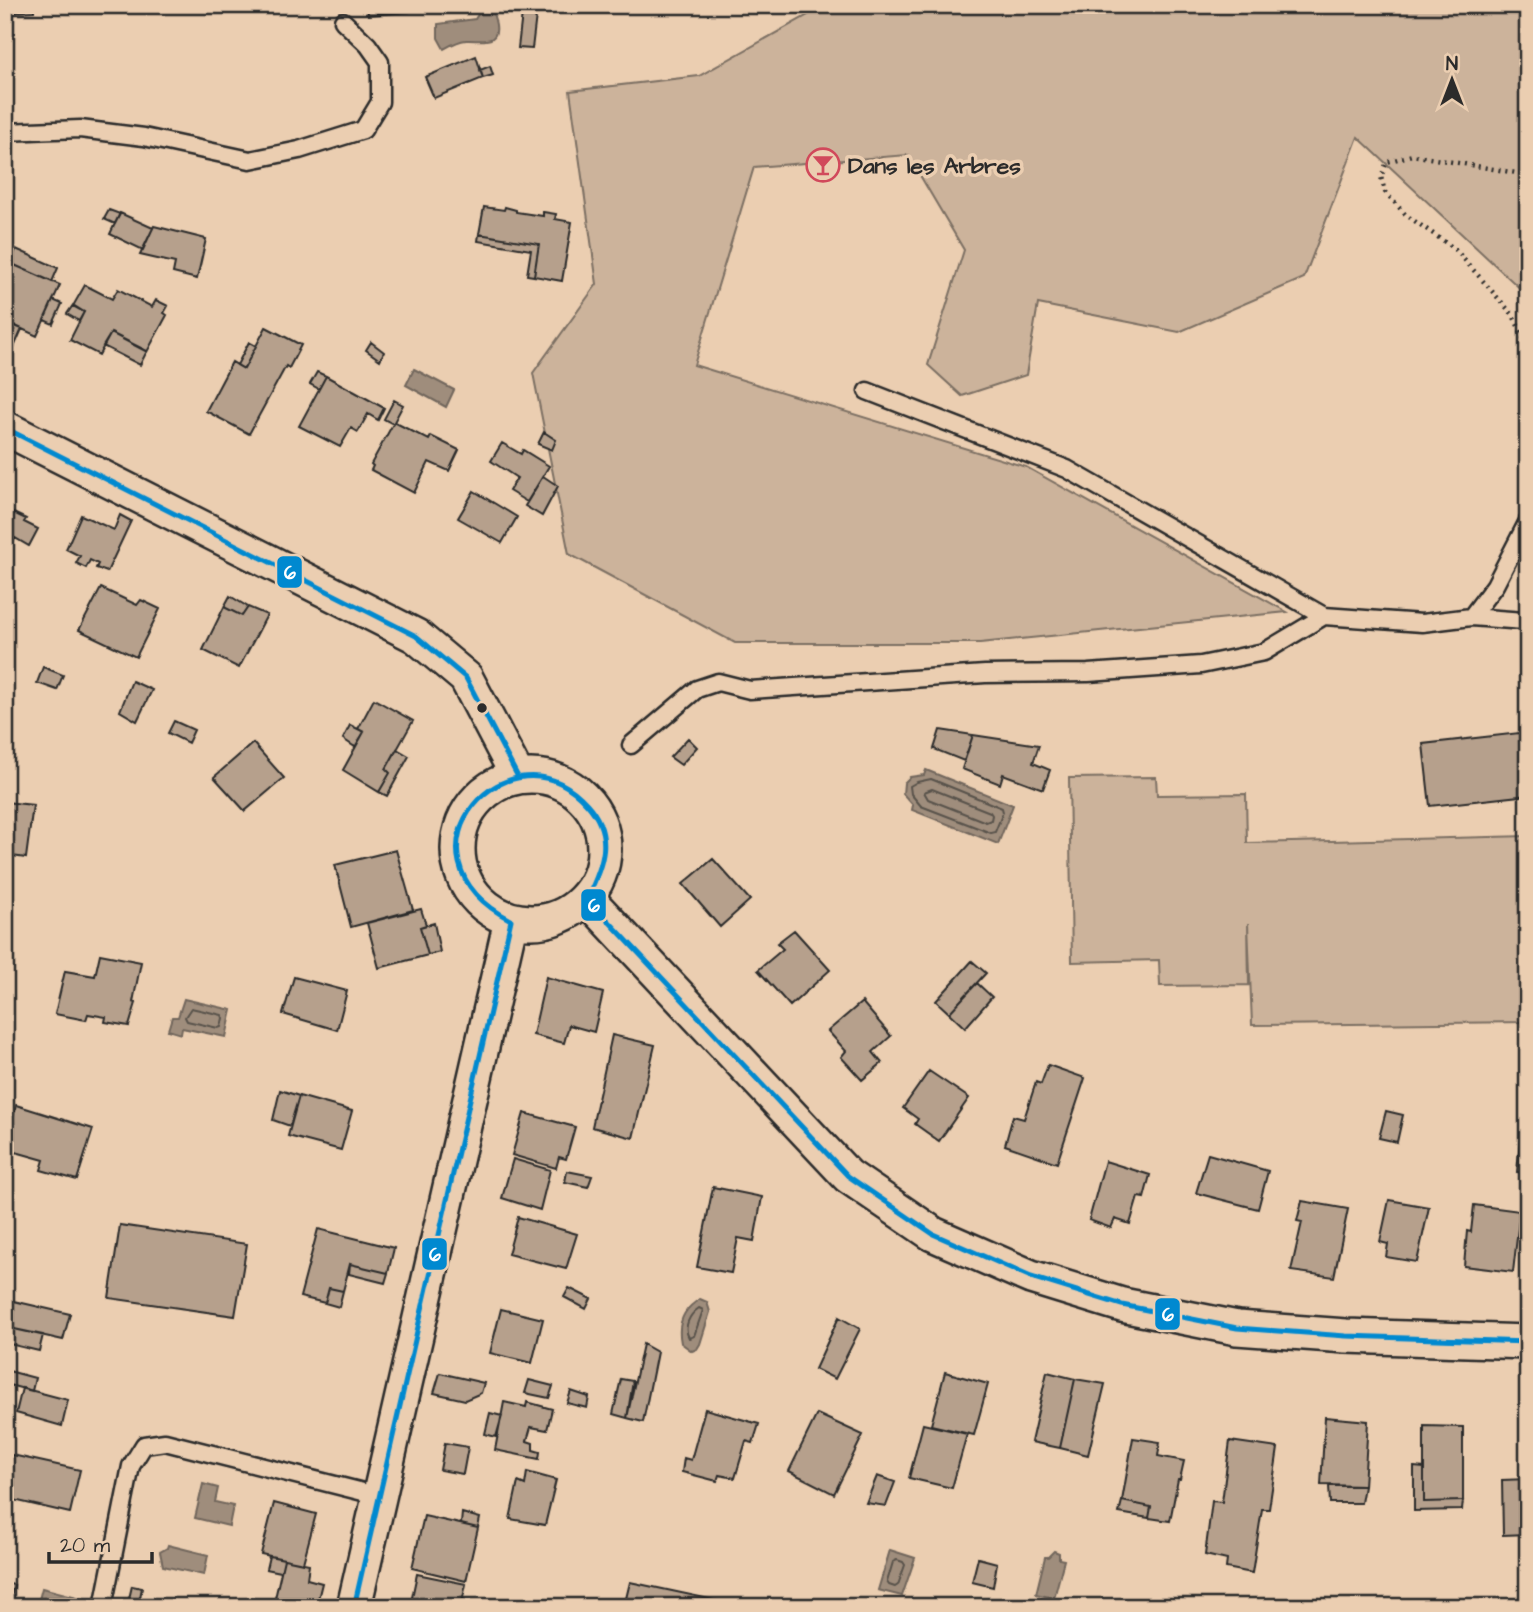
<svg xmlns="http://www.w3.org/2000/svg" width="1533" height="1612" viewBox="0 0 1533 1612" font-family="'Architects Daughter',sans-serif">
<rect width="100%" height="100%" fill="#ebceb1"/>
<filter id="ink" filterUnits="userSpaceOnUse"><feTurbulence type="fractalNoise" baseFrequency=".0143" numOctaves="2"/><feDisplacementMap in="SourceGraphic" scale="14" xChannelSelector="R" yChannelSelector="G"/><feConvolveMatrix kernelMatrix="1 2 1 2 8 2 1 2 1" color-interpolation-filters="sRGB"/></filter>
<g filter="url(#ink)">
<path fill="#ccb39b" stroke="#7c6f63" stroke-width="2" d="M826 5H1528V296L1358 137 1304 278 1179 332 1038 304 1026 375 962 396 928 365 964 250 908 155 754 167 694 365 1026 467 1287 612 980 643H735L569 554 533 373 597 284 570 91 699 76Z
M1156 777 1157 795 1246 794 1247 843 1528 836V1022L1252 1025 1248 923 1249 985 1160 986 1159 960 1072 962 1069 778Z"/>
<path fill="#9f8d7c" stroke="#71665c" stroke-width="2" d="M484 5H488C493 10 493 14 495 20 502 47 480 39 466 40 457 41 451 45 444 49L438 38V24L475 19Z
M414 369 454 390 446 407 406 385Z
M926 770 1013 805 998 844 912 810 913 805 903 794 904 783 910 777 924 775Z
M184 999 232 1010 226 1037 182 1028 181 1034 168 1030 172 1017H178Z
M700 1299 707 1302 710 1312 700 1344 697 1349 692 1351 681 1343C677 1324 683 1309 700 1299Z
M203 1484 218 1488 215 1502 233 1506 229 1526 195 1518Z
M168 1545 208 1555 204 1575 163 1566 160 1552 167 1548Z
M890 1550 915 1558 902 1596 878 1590Z
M1054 1551 1059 1553V1559L1064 1560 1054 1598 1036 1594 1045 1557H1048Z
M42 1588 77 1597 75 1607H37Z"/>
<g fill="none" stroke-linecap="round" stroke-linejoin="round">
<path stroke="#59524b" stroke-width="2" d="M931 779 1002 808 1003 812 995 832 991 833 921 806 911 794 910 786 917 782Z
M932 789 990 812 992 815 991 820 986 822 928 799 924 792Z
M191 1008 222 1015 223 1018 221 1027 218 1028 187 1021 185 1017Z
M699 1308 703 1310 694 1336 689 1338C683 1327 689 1315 699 1308Z
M897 1560 903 1562 905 1565 898 1585 895 1587 889 1585 887 1582 893 1562Z"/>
</g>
<path fill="#b6a08c" stroke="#2b2b2b" stroke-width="2" d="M5 5H34V11L5 13Z
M367 5H409V12L368 15Z
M522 14 536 15 532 49 518 48Z
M476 56 483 78 434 98 425 77Z
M490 66 493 75 483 78 480 70Z
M484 207 504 210 505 207 516 210V212L543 216V212L556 214 555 219 572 222 562 281 534 276 539 244 479 234Z
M109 210 120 214 115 224 104 219Z
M120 213 153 228 143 250 110 234Z
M154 226 206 239 197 279 173 273 175 263 140 255Z
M479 234 539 244 534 276 527 275 531 250 478 241Z
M16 249 58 268 52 282 10 263Z
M5 261 60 285 37 336 5 321Z
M85 285 112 299 118 289 152 307 156 300 168 306 164 313 167 315 147 352 111 333 99 355 70 340 84 312 73 306Z
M53 300 62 304 53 324 44 320Z
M73 305 84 312 79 321 67 314Z
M5 322 22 329 12 352 5 349Z
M266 327 301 345 289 368 286 366 249 434 206 411 232 362 244 369Z
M111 333 147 351 140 365 103 346Z
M249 342 256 346 244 369 237 365Z
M371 342 384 352 380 360 366 350Z
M317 372 326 376 319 389 310 384Z
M326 376 384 408 378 420 368 414 358 432 351 428 340 447 299 426Z
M394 400 403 405 393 424 384 419Z
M394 422 429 440 431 436 459 450 449 471 429 462 414 493 371 470 373 466 371 464Z
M544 432 556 440 552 450 538 444Z
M502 443 521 454 523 450 549 466 527 502 509 491 517 478 491 461Z
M543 476 558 486 542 516 525 506Z
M474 491 517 517 502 543 458 518Z
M7 510 26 519 24 522 38 529 29 546 15 538 5 558V514Z
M81 515 114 530 120 515 131 521 107 572 96 568 98 564 90 560 86 568 76 563 80 556 66 549Z
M101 588 137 605 141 600 160 609 136 657 79 630Z
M230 596 248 607 242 616 224 607Z
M224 607 242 616 248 607 267 615 239 668 203 650Z
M43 667 63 675 57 690 37 683Z
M132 681 152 690 137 721 120 711Z
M374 699 413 721 386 769 390 773 379 792 343 770 364 732 358 729Z
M174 721 194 730 188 743 168 733Z
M350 725 364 732 355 747 343 739Z
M940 730 973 735 964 761 934 749Z
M1528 732V795L1430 806 1423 744Z
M973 735 1039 745 1033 763 1050 770 1043 789 1003 774 1000 784 962 769Z
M688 738 697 747 681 765 670 757Z
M253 743 284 778 245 811 214 777Z
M397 749 409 756 387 796 379 792 390 773 386 769Z
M5 802 33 805 26 858 5 855Z
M396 850 413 910 351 927 335 865Z
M713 859 750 900 720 927 683 884Z
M421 909 426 925 420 927 428 955 379 968 367 923Z
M434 923 440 952 428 955 420 927Z
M794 930 830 970 790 1006 758 970 783 949 777 943Z
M100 954 141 962 133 1002 136 1003 129 1026 105 1022 106 1017 88 1014 86 1020 55 1014 65 971 95 976Z
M972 961 986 973 949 1013 936 1001Z
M294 977 347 991 337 1030 283 1014Z
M546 977 603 993 594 1032 569 1025 564 1043 533 1035Z
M977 983 992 997 965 1028 949 1013Z
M862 1002 891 1036 873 1052 882 1063 862 1080 841 1057 846 1051 828 1031Z
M612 1035 655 1045 633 1138 592 1127Z
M1048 1065 1085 1078 1057 1163 1005 1145 1013 1116 1024 1119 1036 1082 1041 1084Z
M929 1071 969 1098 939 1141 915 1124 918 1119 903 1108Z
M280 1090 299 1096 290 1126 273 1120Z
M299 1096 352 1111 341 1150 288 1136Z
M16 1105 93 1129 77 1180 41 1170 44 1160 5 1149Z
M1386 1111 1403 1115 1397 1142 1379 1138Z
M524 1113 575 1127 566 1159 559 1157 556 1168 512 1155Z
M1520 1140H1528V1173L1517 1172Z
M1208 1154 1268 1171 1258 1209 1196 1193Z
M513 1159 550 1170 540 1210 502 1198Z
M1105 1161 1150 1175 1144 1198 1138 1197 1130 1224 1115 1219 1111 1228 1089 1220Z
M567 1171 592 1176 588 1187 565 1182Z
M713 1187 762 1197 754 1241 738 1238 731 1273 697 1267Z
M1389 1200 1429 1207 1417 1262 1386 1257 1388 1244 1380 1242Z
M1302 1201 1348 1209 1334 1277 1291 1271 1302 1222 1297 1221Z
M1474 1205 1520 1211 1513 1272 1464 1266 1467 1231 1471 1232Z
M518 1217 577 1234 566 1269 508 1254Z
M120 1225 247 1244 235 1316 109 1298Z
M318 1229 394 1248 388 1273 350 1264 343 1291 329 1288 325 1303 300 1297Z
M350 1264 388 1273 385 1283 349 1274Z
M329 1288 343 1291 339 1307 325 1303Z
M569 1288 591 1299 586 1309 564 1297Z
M5 1299 70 1314 63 1340 5 1327Z
M501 1309 543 1319 532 1363 490 1353Z
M839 1317 860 1329 835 1379 815 1369Z
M5 1327 43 1335 39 1351 5 1343Z
M643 1344 657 1352 643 1422 627 1418Z
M5 1370 35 1378 32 1391 5 1384Z
M945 1372 988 1384 974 1435 931 1425Z
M1047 1372 1075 1379 1060 1448 1031 1442Z
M440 1373 484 1383 481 1393 465 1400 434 1393Z
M621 1379 633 1381 627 1418 613 1414Z
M1075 1379 1105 1384 1088 1455 1060 1448Z
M529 1380 553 1386 549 1398 525 1393Z
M22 1388 68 1400 62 1426 16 1413Z
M571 1391 589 1397 587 1408 567 1403Z
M504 1402 526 1407 527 1402 552 1409 547 1430 531 1427 527 1441 533 1443V1450L540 1452 539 1459 495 1450Z
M705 1409 759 1424 753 1443 746 1441 735 1478 719 1475 717 1481 682 1472 684 1458 691 1460Z
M490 1413 502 1416 496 1437 485 1434Z
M817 1414 863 1435 834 1494 789 1471Z
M1325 1417 1368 1421 1364 1486 1321 1485Z
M923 1424 967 1434 952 1488 909 1478Z
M1424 1426 1463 1427V1501L1424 1502Z
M1133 1438 1160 1442 1158 1456 1184 1461 1180 1479H1178L1170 1521 1149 1518 1151 1507 1122 1501Z
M1230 1441 1278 1448 1269 1509H1262L1252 1573 1226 1568 1227 1560 1205 1555 1212 1501 1222 1502Z
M445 1443 468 1447 463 1474 440 1470Z
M12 1455 80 1470 70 1513 5 1498V1486Z
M1414 1467 1424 1468V1502L1463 1501 1462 1510 1414 1511Z
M527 1472 556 1480 545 1525 510 1519 518 1482 525 1485Z
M877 1476 895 1482 886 1506 866 1503Z
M1528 1479V1534L1503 1535 1502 1480Z
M1329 1486H1364L1361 1503H1330Z
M1122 1501 1151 1507 1149 1518 1119 1513Z
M274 1503 316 1514 303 1563 261 1554Z
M462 1513 480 1518 478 1528 461 1524Z
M424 1516 478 1528 466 1581 412 1568Z
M269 1556 284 1559 281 1572 266 1569Z
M978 1558 997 1563 993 1587 972 1582Z
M284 1559 309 1564 307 1579 322 1583 316 1607H273Z
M417 1574 466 1584 461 1607H410Z
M630 1582 733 1604V1607H624Z
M5 1583 14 1585 9 1607H5Z
M132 1586 142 1588 138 1607H127Z
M463 1599 478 1604 477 1607H461Z"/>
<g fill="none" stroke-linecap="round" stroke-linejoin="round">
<defs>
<path id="lane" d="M5 132 80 129 144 137 250 160 299 150 363 130 380 102V62L368 45 343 21
M867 391 1067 469 1324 616 1422 623 1471 617 1524 621 1528 624
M1471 617 1495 585 1528 521
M631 745 697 689 718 682 750 690 985 674 1088 673 1201 665 1264 652 1324 616
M103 1607 131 1466 144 1445 165 1442 379 1496"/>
<path id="street" d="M5 428 416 636 466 678 518 777
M458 849a73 73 0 1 1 146 0a73 73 0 1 1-146 0Z
M587 898 848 1176 933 1234 1031 1277 1122 1305 1237 1328 1346 1336 1528 1342
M354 1607 511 920"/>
</defs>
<use href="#lane" stroke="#2b2b2b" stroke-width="21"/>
<use href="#street" stroke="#2b2b2b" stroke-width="38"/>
<path stroke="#2b2b2b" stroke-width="4.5" stroke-dasharray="2 5" stroke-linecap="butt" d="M1528 175 1412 155 1387 162 1381 177 1385 192 1406 215 1455 249 1513 315 1528 348"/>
<use href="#lane" stroke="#ebceb1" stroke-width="16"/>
<use href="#street" stroke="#ebceb1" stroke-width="33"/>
<defs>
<path id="bus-1" d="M5 428 416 636 466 678 518 777
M354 1607 511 920C385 855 511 718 587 804 615 835 603 866 587 898L848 1176 933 1234 1031 1277 1122 1305 1237 1328 1346 1336 1528 1342"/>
</defs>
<use href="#bus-1" stroke="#ebceb1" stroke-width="10"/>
<use href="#bus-1" stroke="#0089d0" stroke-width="5"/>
</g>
</g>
<defs>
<symbol id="bar-ring" viewBox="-11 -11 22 22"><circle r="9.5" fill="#ebceb1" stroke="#d1495b" stroke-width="1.5"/><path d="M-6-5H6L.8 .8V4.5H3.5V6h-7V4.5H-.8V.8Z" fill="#d1495b"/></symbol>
</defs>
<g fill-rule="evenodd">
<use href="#bar-ring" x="804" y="146" width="38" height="38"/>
</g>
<circle fill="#2b2b2b" stroke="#ebceb1" stroke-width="2.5" cx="482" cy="708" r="6"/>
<g text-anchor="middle" stroke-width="7" stroke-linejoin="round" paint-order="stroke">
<g font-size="23" font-weight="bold" fill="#2b2b2b" stroke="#ebceb1" text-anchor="start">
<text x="848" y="173">Dans les Arbres</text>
</g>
</g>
<g stroke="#ebceb1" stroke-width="2.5">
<rect x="276" y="555" width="27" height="34" rx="7" fill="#0089d0"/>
<rect x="580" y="888" width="27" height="34" rx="7" fill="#0089d0"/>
<rect x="421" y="1237" width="27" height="34" rx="7" fill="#0089d0"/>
<rect x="1154" y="1297" width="27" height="34" rx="7" fill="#0089d0"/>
</g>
<g font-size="19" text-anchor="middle" font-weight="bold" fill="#fff">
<text x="290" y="579">6</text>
<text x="594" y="912">6</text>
<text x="435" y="1261">6</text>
<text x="1168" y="1321">6</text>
</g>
<rect width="1533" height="1612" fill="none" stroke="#ebceb1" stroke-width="28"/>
<rect x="14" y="14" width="1505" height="1584" fill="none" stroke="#2b2b2b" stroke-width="2.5" filter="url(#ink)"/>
<g transform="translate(1452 80)" stroke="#ebceb1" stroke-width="5" paint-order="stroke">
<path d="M0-5L12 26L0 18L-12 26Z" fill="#2b2b2b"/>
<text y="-10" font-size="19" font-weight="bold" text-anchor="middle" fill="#2b2b2b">N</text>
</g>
<path d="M49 1552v10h103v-10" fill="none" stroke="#2b2b2b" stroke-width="3.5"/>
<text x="60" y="1552" font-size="21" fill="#2b2b2b" stroke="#ebceb1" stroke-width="5" paint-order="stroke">20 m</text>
</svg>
